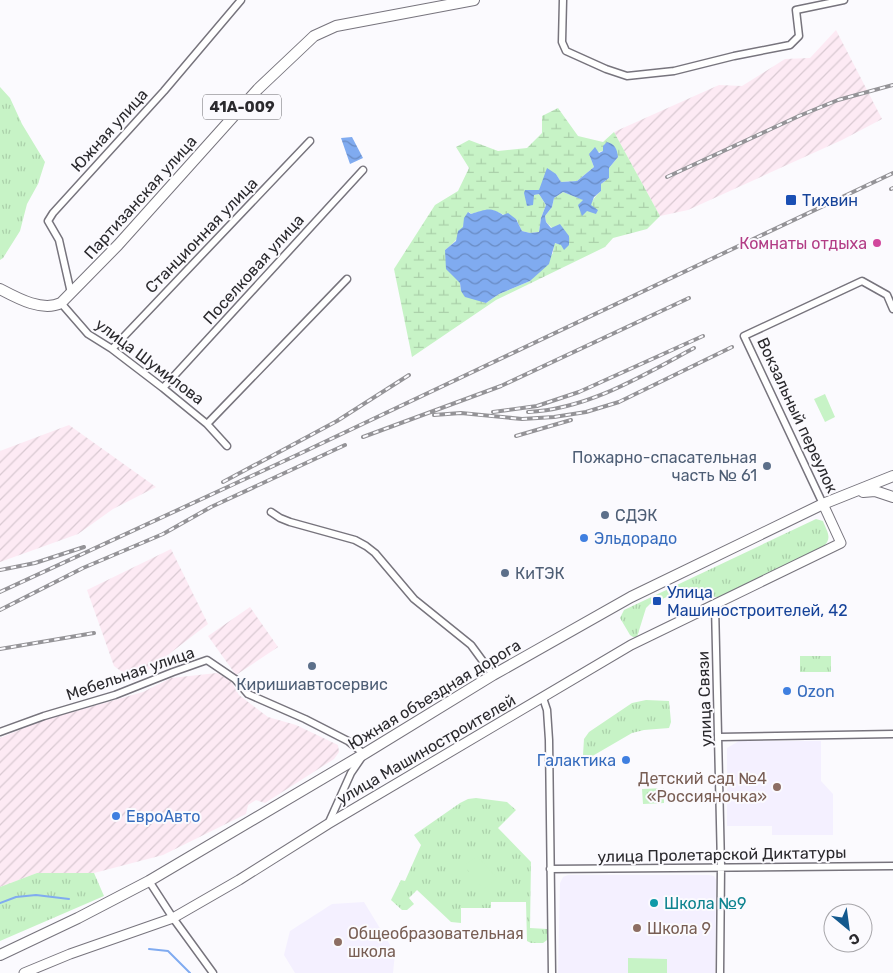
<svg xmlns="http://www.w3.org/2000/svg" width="893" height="973" viewBox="0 0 893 973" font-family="Rubik,sans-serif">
<defs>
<pattern id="industrial-furrows" width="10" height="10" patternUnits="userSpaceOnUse" patternTransform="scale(1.25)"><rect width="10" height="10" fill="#fdeaf4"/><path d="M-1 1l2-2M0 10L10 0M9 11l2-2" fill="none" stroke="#d9c9d2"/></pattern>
<pattern id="grass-tufts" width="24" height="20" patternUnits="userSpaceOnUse" patternTransform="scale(1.25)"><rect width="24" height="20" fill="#c7f3c6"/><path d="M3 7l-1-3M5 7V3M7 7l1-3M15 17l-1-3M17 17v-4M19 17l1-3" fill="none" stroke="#abd0aa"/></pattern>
<pattern id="wetland-marsh" width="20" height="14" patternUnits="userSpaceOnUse" patternTransform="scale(1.25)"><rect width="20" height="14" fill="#c7f3c6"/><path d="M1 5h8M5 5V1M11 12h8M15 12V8" fill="none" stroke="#abd0aa"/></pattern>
<pattern id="water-waves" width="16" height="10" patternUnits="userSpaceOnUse" patternTransform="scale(1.25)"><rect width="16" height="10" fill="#80abf0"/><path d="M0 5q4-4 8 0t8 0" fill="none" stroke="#698bc3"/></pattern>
</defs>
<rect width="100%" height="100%" fill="#fbfafe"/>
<path fill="#f4f0ff" d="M739 741H821V781L833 794V835H772V826H727V748Z
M568 875H709L714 876 716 880 715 973H558L560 883 563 877Z
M364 902 395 953 393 973H295L284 955 290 931 332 904Z"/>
<path fill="url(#industrial-furrows)" d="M836 30 882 119 842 140 688 210 660 216 614 132 719 85 742 86 785 59 810 58Z
M69 425 156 487 113 509 78 534 0 562V451Z
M171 549 208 624 134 681 114 666 87 590Z
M250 607 278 647 236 675 208 636Z
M217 673 231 681 239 695 268 717 296 725 338 745 339 752 334 759 265 803 256 800 248 805 246 814 163 855 94 873H37L0 887V738L41 721 143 692 171 678Z"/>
<path fill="url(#grass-tufts)" d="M0 87 10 98 22 124 45 162 38 184 27 204 20 231 3 258 0 260Z
M816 519 823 521C827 532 833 538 823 547L722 597H714L691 587 650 604 646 608 637 637H633L630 635 620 618 624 610Z
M800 656H831V672H800Z
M646 700 669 701 671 722 669 728 644 730 632 733 589 758H585L583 755 584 739 589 732 632 703Z
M664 788V803L643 804 642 789Z
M476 798 507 802 516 810 498 828 531 862 530 928 547 929V940L543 943H531L527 941 526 902H491V908H461V923L451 922 417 890 409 898 414 904 407 910H402L391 900 401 880 405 881 421 845 414 835 460 803 468 799Z
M37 873H94L104 896 0 941V887Z"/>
<path fill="url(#wetland-marsh)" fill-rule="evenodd" d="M558 108 578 136 603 142 614 132 660 216 647 229 613 238 605 247 496 300 412 357 394 269 435 205 458 191 469 168 456 147 469 140 498 151 527 148 542 133V116ZM603 151 618 157 609 168V178L601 184V191C591 199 591 207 582 215L584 200 563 192 554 198 552 207 545 216 546 222 569 245 554 243 553 253 530 281 499 294 486 303 461 291 460 283 445 250C453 244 459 238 463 228 465 221 464 218 469 212L471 214C497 206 492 212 516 219L522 231 530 233 539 232 541 218 546 205 539 194 534 195 556 174 561 182 577 181 594 167 589 154Z"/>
<path fill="#c7f3c6" d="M825 394 835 417 825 422 814 399Z
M477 856 497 878 484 889 464 866Z
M628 958 667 959V973H628Z"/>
<path fill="url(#water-waves)" d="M352 137 363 158 350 164 341 138Z
M607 142C615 144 617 149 618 157L609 168V178L601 184V191L594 197 591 205 598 210 596 214 587 211 582 216 578 205 583 200 563 192 554 198 552 207 545 216 546 222 551 228 560 224 569 236V245L564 250 561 245 555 243 549 264 530 281 499 294 486 303 465 297 461 291 460 283 446 269 445 250 456 241 458 231 463 227 464 218 468 212 471 214C485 210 490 206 503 215L508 213 516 219 522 231 530 233 539 232 541 218 546 205 539 194 534 195 533 205 527 206 524 193 525 190H539L547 168 556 174 561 182 577 181 594 167 589 154 595 147 599 153 603 151V146Z"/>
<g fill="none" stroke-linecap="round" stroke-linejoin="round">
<path stroke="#80abf0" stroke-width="2" d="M0 903 16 897 36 895 69 899
M149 949 168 951 190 973"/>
<defs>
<path id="street" d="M563 0 562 42 566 51 606 69 627 76 674 71 734 56 790 45 799 36 796 10 844 0
M71 293 59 240 48 221 53 213 164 91 241 0
M61 303 88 334 112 349 163 388 207 424 227 446
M112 349 310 141
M163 388 363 170
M207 424 347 279
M823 504 744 336 862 281 887 295 893 309
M271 512 280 518 290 522 355 540 366 546 375 553 414 599 471 645 493 675
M715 605 721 866 720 973
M543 698 547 710 549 740 552 973
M0 732 44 716 115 695 173 672 207 660 235 679 248 694 305 719 348 741 364 754 351 773 329 822
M719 737 893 734
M550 869 893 866
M149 881 173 918 213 973"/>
<path id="secondary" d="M24 973 70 954 173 918 239 880 328 824 631 645 841 543 823 504"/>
<path id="primary" d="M0 289C17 298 42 312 61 303L118 245 258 89 314 36 336 26 474 0
M863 492 875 491 893 497
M0 955 78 918 149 881 364 754 493 675 631 597 823 504 893 476"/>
</defs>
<use href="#street" stroke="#77747d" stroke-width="9"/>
<use href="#secondary" stroke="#77747d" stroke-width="11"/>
<use href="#primary" stroke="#77747d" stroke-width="12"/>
<use href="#street" stroke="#fff" stroke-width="6"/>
<use href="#secondary" stroke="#fff" stroke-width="9"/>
<use href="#primary" stroke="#fff" stroke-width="10"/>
<defs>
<path id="rail" d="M667 177 799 116 838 100 893 85
M891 189 893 188
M493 412 537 406 579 392 703 336
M528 412C588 409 642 376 694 348
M434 415 461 413 522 419 554 417 586 412 619 402 732 347
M516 436 571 420
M363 437 501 386 689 298
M223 482 337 421 409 375
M0 570 35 563 84 547
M0 592 297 455 893 173
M0 610 83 568 163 534 211 507 345 445
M0 649 94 633"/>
</defs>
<use href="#rail" stroke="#949397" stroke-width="4"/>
<use href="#rail" stroke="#fbfafe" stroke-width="2" stroke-dasharray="5.5" stroke-linecap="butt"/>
</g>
<g fill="#1a4fb4" stroke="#fbfafe" stroke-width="2">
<rect x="785" y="194" width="12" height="12" rx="2.5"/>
<rect x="652" y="596" width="10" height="10" rx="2.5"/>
</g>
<circle fill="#d1479c" stroke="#fbfafe" stroke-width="2" cx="877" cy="243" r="5"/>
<g fill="#5c6f8a" stroke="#fbfafe" stroke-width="2">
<circle cx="767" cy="466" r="5"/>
<circle cx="605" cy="515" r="5"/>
<circle cx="505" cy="573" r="5"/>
<circle cx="312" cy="666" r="5"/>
</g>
<g fill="#3f7fe0" stroke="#fbfafe" stroke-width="2">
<circle cx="584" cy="538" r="5"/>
<circle cx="787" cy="691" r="5"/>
<circle cx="626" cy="760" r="5"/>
<circle cx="116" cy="816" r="5"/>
</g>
<g fill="#8d6e63" stroke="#fbfafe" stroke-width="2">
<circle cx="777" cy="787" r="5"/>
<circle cx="637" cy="928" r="5"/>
<circle cx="338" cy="942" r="5"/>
</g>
<circle fill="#0f9aa8" stroke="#fbfafe" stroke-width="2" cx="654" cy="903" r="5"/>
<g text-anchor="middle" stroke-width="4" stroke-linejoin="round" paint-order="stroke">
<rect fill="#fbfafe" stroke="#69686c" stroke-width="1" x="203" y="94.5" width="78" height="25" rx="4"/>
<g font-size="15" font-weight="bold" fill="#2b2a2e">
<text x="242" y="112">41А-009</text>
</g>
<g font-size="16" fill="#2b2a2e" stroke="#fbfafe">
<text transform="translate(109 130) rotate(-48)" y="6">Южная улица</text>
<text transform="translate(140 197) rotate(-48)" y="6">Партизанская улица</text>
<text transform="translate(201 235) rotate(-46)" y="6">Станционная улица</text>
<text transform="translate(253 269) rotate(-48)" y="6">Поселковая улица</text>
<text transform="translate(150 361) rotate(37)" y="6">улица Шумилова</text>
<text transform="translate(798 415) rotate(65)" y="6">Вокзальный переулок</text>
<text transform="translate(130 673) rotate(-19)" y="6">Мебельная улица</text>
<text transform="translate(434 694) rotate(-31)" y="6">Южная объездная дорога</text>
<text transform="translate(704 699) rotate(-92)" y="6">улица Связи</text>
<text transform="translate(426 749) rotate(-30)" y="6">улица Машиностроителей</text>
<text transform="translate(722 854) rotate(-1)" y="6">улица Пролетарской Диктатуры</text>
</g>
<g font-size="16" fill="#164399" stroke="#fbfafe" text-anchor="start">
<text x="802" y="206">Тихвин</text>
<text x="667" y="598">Улица<tspan x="667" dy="18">Машиностроителей, 42</tspan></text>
</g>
<g font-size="16" fill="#b23c85" stroke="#fbfafe" text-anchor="end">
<text x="867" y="249">Комнаты отдыха</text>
</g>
<g font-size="16" fill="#4e5e75" stroke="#fbfafe" text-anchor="start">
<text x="757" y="463" text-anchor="end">Пожарно-спасательная<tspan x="757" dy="18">часть № 61</tspan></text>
<text x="615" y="521">СДЭК</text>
<text x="515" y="579">КиТЭК</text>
<text x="312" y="690" text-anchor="middle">Киришиавтосервис</text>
</g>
<g font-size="16" fill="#366cbe" stroke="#fbfafe" text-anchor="start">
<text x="594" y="544">Эльдорадо</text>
<text x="797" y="697">Ozon</text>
<text x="616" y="766" text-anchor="end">Галактика</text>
<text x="126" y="822">ЕвроАвто</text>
</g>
<g font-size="16" fill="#785e54" stroke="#fbfafe" text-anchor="start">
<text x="767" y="784" text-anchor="end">Детский сад №4<tspan x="767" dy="18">«Россияночка»</tspan></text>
<text x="647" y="934">Школа 9</text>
<text x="348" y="939">Общеобразовательная<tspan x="348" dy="18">школа</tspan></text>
</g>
<g font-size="16" fill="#0d838f" stroke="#fbfafe" text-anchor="start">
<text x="664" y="909">Школа №9</text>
</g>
</g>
<g transform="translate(848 928) rotate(151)"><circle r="24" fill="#fbfafe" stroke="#a8a7ab"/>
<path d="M0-4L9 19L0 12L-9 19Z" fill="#13598e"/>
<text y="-8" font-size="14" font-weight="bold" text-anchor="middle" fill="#2b2a2e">С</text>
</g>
</svg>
